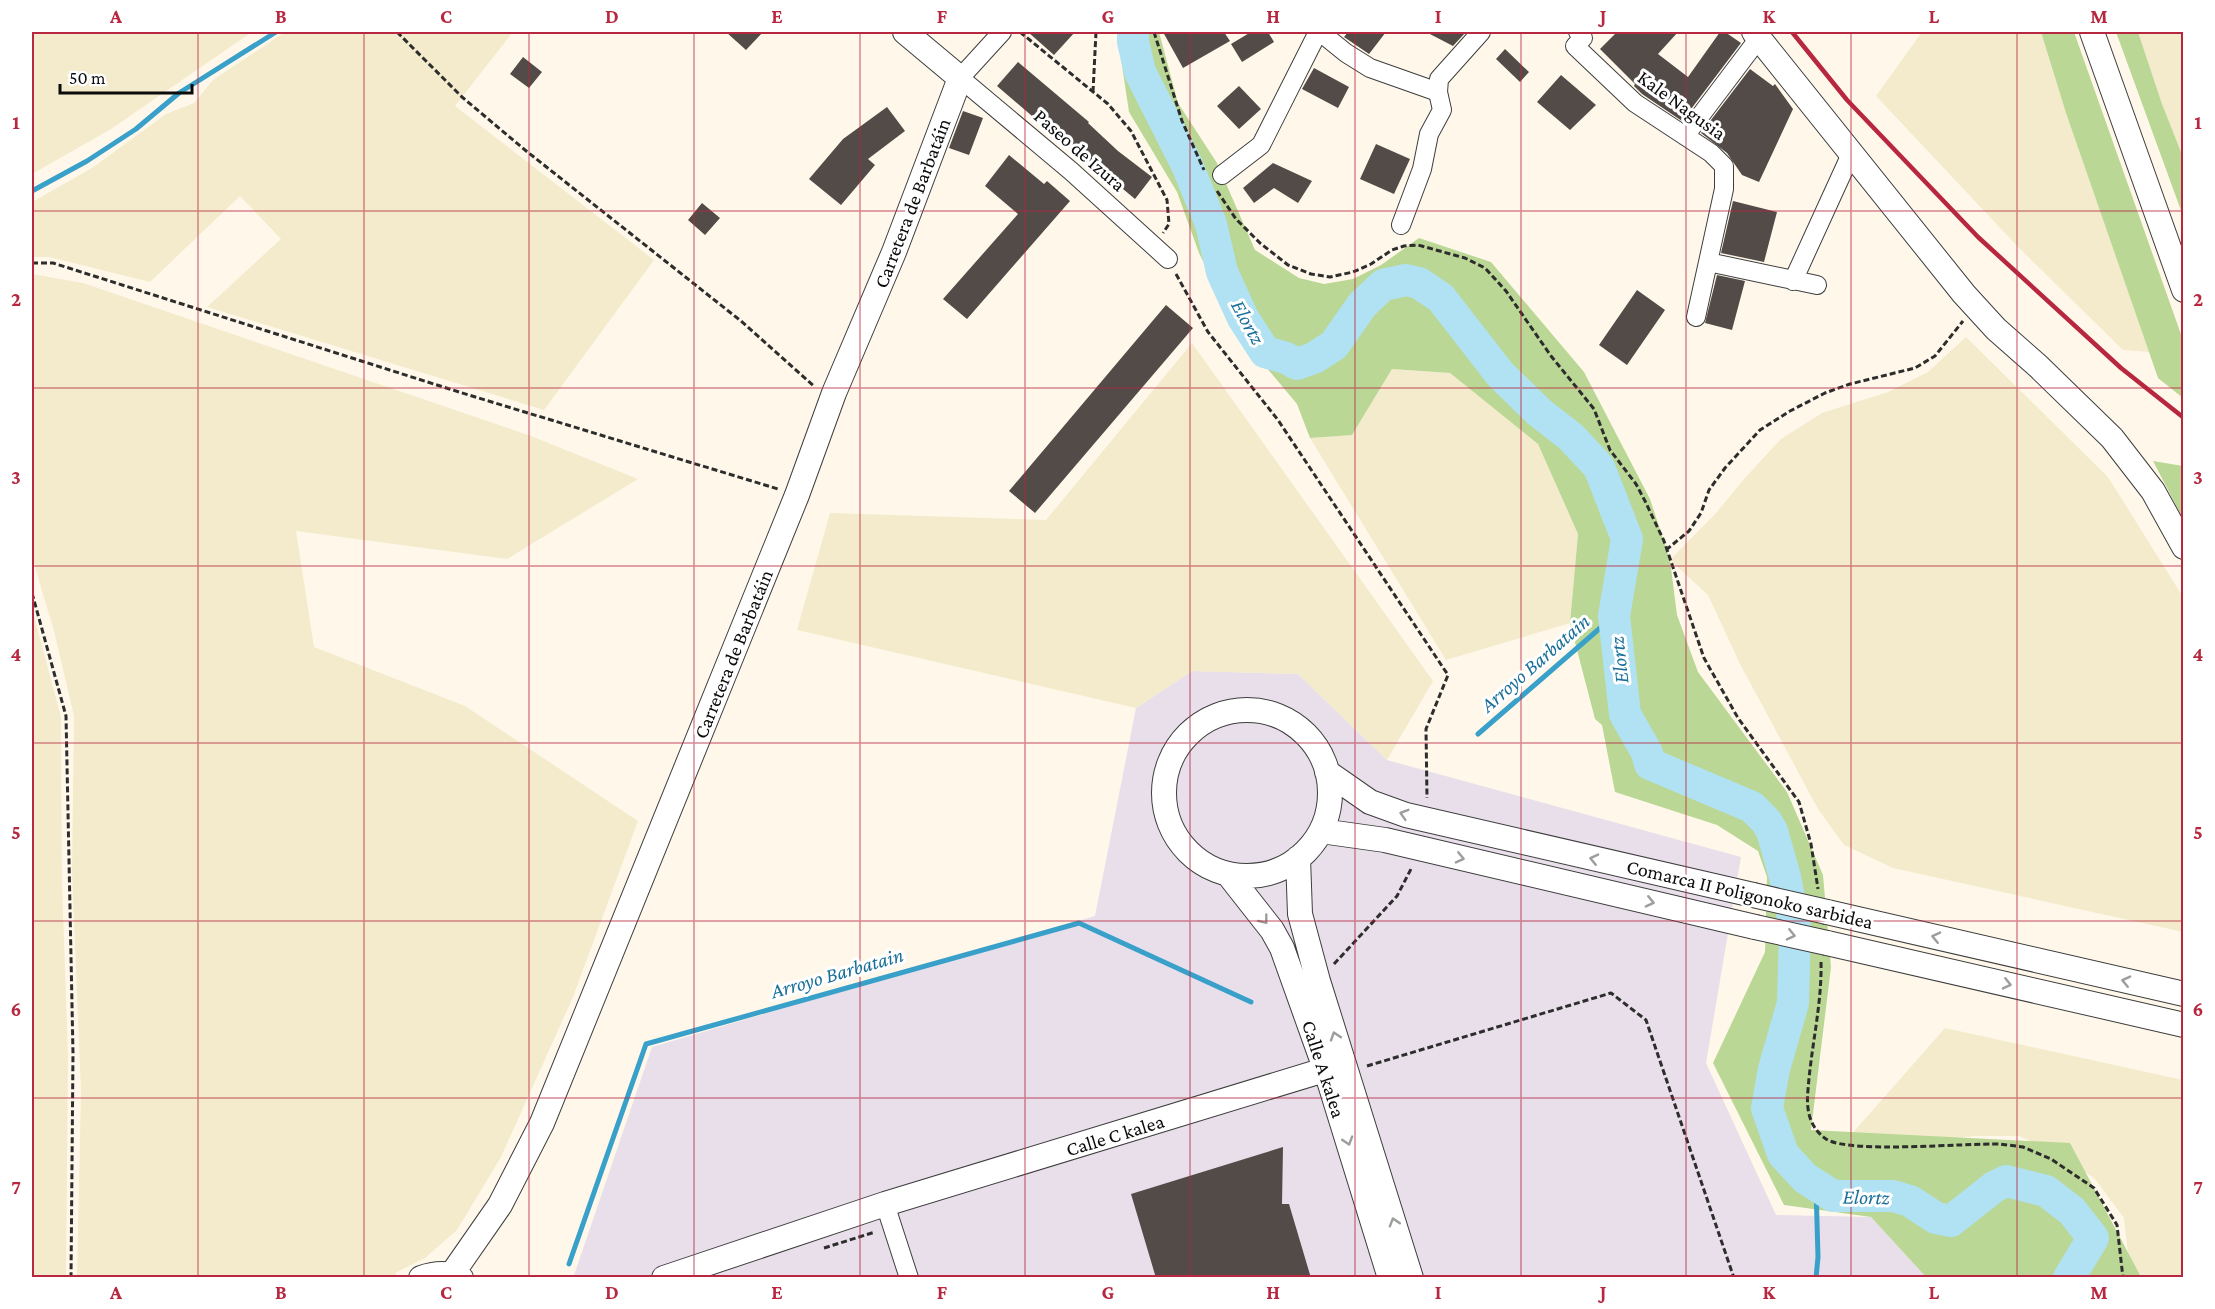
<svg xmlns="http://www.w3.org/2000/svg" width="2215" height="1309" viewBox="0 0 2215 1309" font-family="'Crimson Pro',serif">
<rect width="100%" height="100%" fill="#fff8ea"/>
<path fill="#e8dfea" d="M1192 671 1298 674 1387 760 1741 857 1706 1063 1776 1215 1871 1217 1926 1277 573 1278 652 1047 1095 916 1136 708Z"/>
<path fill="#f3ebcb" d="M32 32H252L111 129 32 174Z
M285 32H513L455 106 654 260 544 410 207 307 281 239 240 196 150 282 49 257H32V202L92 168 166 114 194 103 213 80Z
M1922 32H2041L2066 113 2149 352 2123 350 2019 248 1876 96Z
M2138 32H2183V157L2162 104Z
M32 274 83 283 531 436 638 479 507 559 296 531 314 647 465 706 638 821 573 997 501 1157 457 1230 425 1258 397 1272 393 1277H77L81 1092 72 872 74 716 54 631 32 557Z
M1966 337 2108 477 2183 597V932L1893 868 1844 845 1818 809 1740 664 1708 595 1670 560 1716 513 1744 479 1781 439 1822 413 1888 392 1928 372Z
M1192 343 1433 681 1387 760 1298 674 1192 671 1136 708 797 630 830 513 1046 520Z
M1392 369 1450 373 1538 444 1578 534 1570 623 1446 660 1310 438 1352 435Z
M32 608 61 717 62 884 68 1055 66 1277H32Z
M1945 1028 2183 1080V1277H2133L2129 1263 2124 1218 2095 1179 2063 1156 2019 1136H1975L1915 1142 1850 1136Z"/>
<path fill="#bad795" d="M1117 32H1159L1178 103 1217 163 1255 250 1299 278 1324 284 1353 279 1381 265 1419 238 1491 262 1584 372 1650 499 1670 560 1677 615 1698 672 1787 792 1823 875 1831 967 1811 1130 2070 1143 2141 1277H1926L1871 1217 1784 1205 1713 1063 1765 952 1767 877 1758 851 1717 825 1615 792 1602 725 1595 719 1570 623 1578 534 1538 444 1450 373 1392 369 1352 435 1310 438 1297 404 1240 336 1199 253 1177 192 1129 112Z
M2041 32H2074L2183 340V398L2158 378 2066 113Z
M2116 32H2138L2162 104 2183 157V216Z
M2153 461 2183 466V520L2180 513Z"/>
<g fill="none" stroke-linecap="round" stroke-linejoin="round">
<path stroke="#39a0c9" stroke-width="5" d="M32 191 87 161 136 129 179 93 276 32
M1478 734 1614 616
M1816 1187 1818 1257 1816 1278
M569 1264 646 1044 1079 923 1251 1002"/>
<path stroke="#b0e2f4" stroke-width="32" d="M1133 32V42L1140 72 1187 165 1211 224 1222 272 1243 318 1265 352 1286 358 1297 364 1314 358 1334 345 1362 305 1383 285 1406 280 1419 283 1441 298 1500 374 1539 412 1571 437 1599 467 1627 539 1614 616 1625 714 1647 753 1650 764 1752 807 1766 821 1772 831 1785 877 1795 928 1793 1003 1774 1069 1767 1108 1783 1154 1805 1178 1833 1196H1893L1910 1201 1936 1218 1951 1221 1994 1187 2006 1181 2046 1191 2072 1211 2093 1238 2069 1278"/>
</g>
<path fill="#534b48" d="M726 32H763L746 50Z
M1028 32H1075L1054 55Z
M1163 32H1224L1230 41 1183 68Z
M1251 32H1268L1274 42 1242 62 1231 44Z
M1348 32H1386L1369 54 1344 37Z
M1426 32H1466L1453 46Z
M1617 32H1678L1658 54 1688 77 1720 32H1725L1741 43 1682 121 1642 94 1634 86 1635 84 1600 49Z
M1505 49 1529 72 1520 82 1496 59Z
M523 57 542 72 529 88 510 74Z
M1018 62 1089 122 1088 123 1118 151 1152 177 1135 199 1069 144 1067 146 997 86Z
M1314 68 1349 87 1338 108 1302 89Z
M1750 69 1773 86 1775 84 1793 109 1759 182 1742 175 1727 153 1701 133Z
M1561 75 1596 105 1570 130 1537 102Z
M1239 86 1261 109 1239 129 1217 106Z
M887 107 905 131 868 159 875 165 841 205 809 179 843 139Z
M963 111 983 118 969 155 949 148Z
M1376 144 1410 159 1394 194 1360 179Z
M1009 155 1044 184 1047 181 1070 201 967 319 943 299 1018 214 985 186Z
M1273 163 1312 181 1298 203 1274 188 1254 203 1243 188Z
M1733 201 1777 212 1764 262 1721 253Z
M702 203 720 218 705 235 688 220Z
M1717 275 1745 281 1732 330 1705 323Z
M1637 290 1665 310 1627 365 1599 345Z
M1166 305 1193 328 1035 513 1009 491Z
M1283 1147 1282 1204H1289L1311 1278H1156L1131 1194Z"/>
<g fill="none" stroke-linecap="round" stroke-linejoin="round">
<defs>
<path id="minor" d="M1002 32 960 78 1071 171 1168 259
M1320 32 1346 53 1370 68 1438 92
M1578 32 1583 38 1575 46 1635 103 1711 153 1724 166V189L1696 317
M1685 136 1759 38
M1222 175 1261 145 1318 32
M1401 225 1422 169 1429 134 1442 110 1438 92 1439 79 1481 32
M1708 262 1817 285
M1793 281 1851 154
M885 1204 909 1278"/>
<path id="tertiary" d="M1754 32 1964 294 1996 329 2038 366 2112 438 2153 491 2184 547
M2092 32 2184 290
M1164 793a83 83 0 1 1 166 0a83 83 0 1 1-166 0Z
M1327 772 1370 802 1406 815 1753 895
M1321 831 1385 840 1755 927
M1298 858 1300 914 1318 981 1411 1278
M1228 874 1272 930 1282 948 1326 1071 1390 1278
M1827 912 2184 994
M1827 943 2184 1025
M452 1274 500 1205 542 1123 797 495 834 393 894 252 960 78 905 32
M421 1278C435 1273 447 1272 461 1278
M664 1278 885 1204 1344 1064"/>
</defs>
<use href="#minor" stroke="#3e3e3e" stroke-width="20"/>
<use href="#tertiary" stroke="#3e3e3e" stroke-width="26"/>
<path stroke="#2d2d2d" stroke-width="3" stroke-dasharray="6 3" stroke-linecap="butt" d="M397 32 462 97 525 150 741 321 815 387
M1020 32 1108 104 1131 131 1167 200 1169 224 1163 233
M1154 32 1182 121 1204 170
M1093 92 1096 32
M1217 191 1236 219 1260 243 1288 265 1311 274 1330 277 1353 272 1371 264 1392 250 1404 246 1418 245 1465 258 1485 268 1506 291 1551 356 1594 409 1610 450 1636 484 1645 501 1664 541 1704 658 1738 718 1799 802 1811 844 1818 889
M32 263H53L459 392 778 489
M1176 274 1208 332 1278 420 1448 675 1426 729 1427 798
M1666 550 1689 531 1701 513 1709 490 1725 468 1760 430 1790 411 1825 393 1850 384 1915 368 1935 356 1963 321
M32 593 66 716 73 1053 71 1278
M1821 962C1822 1005 1811 1047 1808 1090 1806 1109 1809 1127 1826 1139 1849 1154 1966 1143 2000 1144L2023 1147 2051 1159 2094 1188 2117 1225 2123 1278
M1334 964 1397 896 1411 869
M1367 1066 1611 993 1646 1020 1734 1278
M824 1248 875 1232"/>
<use href="#minor" stroke="#fff" stroke-width="18"/>
<use href="#tertiary" stroke="#fff" stroke-width="24"/>
<path stroke="#b7273f" stroke-width="4.5" d="M1792 32 1847 100 1978 237 2121 368 2184 418"/>
<defs>
<path id="tertiary-bridge" d="M1753 895 1827 912
M1755 927 1827 943"/>
</defs>
<use href="#tertiary-bridge" stroke="#3e3e3e" stroke-width="26" stroke-linecap="butt"/>
<use href="#tertiary-bridge" stroke="#fff" stroke-width="24"/>
</g>
<defs><path id="oneway-chevron" d="M-2-3.5L2.5 0L-2 3.5" fill="none" stroke-width="1.6" stroke-linecap="round" stroke-linejoin="round" transform="scale(1.5)"/></defs>
<g stroke="#9d9d9d">
<use href="#oneway-chevron" transform="translate(1404 814) rotate(-163)"/>
<use href="#oneway-chevron" transform="translate(1460 858) rotate(13)"/>
<use href="#oneway-chevron" transform="translate(1594 859) rotate(-167)"/>
<use href="#oneway-chevron" transform="translate(1650 902) rotate(13)"/>
<use href="#oneway-chevron" transform="translate(1264 920) rotate(52)"/>
<use href="#oneway-chevron" transform="translate(1791 935) rotate(13)"/>
<use href="#oneway-chevron" transform="translate(1936 937) rotate(-167)"/>
<use href="#oneway-chevron" transform="translate(2126 981) rotate(-167)"/>
<use href="#oneway-chevron" transform="translate(2007 984) rotate(13)"/>
<use href="#oneway-chevron" transform="translate(1335 1036) rotate(-108)"/>
<use href="#oneway-chevron" transform="translate(1348 1141) rotate(73)"/>
<use href="#oneway-chevron" transform="translate(1394 1222) rotate(-107)"/>
</g>
<path fill="none" stroke="#b7273f" stroke-width="1.5" stroke-opacity="0.55" d="M198 32V1278M364 32V1278M529 32V1278M694 32V1278M860 32V1278M1025 32V1278M1190 32V1278M1355 32V1278M1521 32V1278M1686 32V1278M1851 32V1278M2017 32V1278M32 211H2184M32 388H2184M32 566H2184M32 743H2184M32 921H2184M32 1098H2184"/>
<g text-anchor="middle" stroke-width="6" stroke-linejoin="round" paint-order="stroke">
<g font-size="20" fill="#0b0b0b" stroke="#fff">
<text transform="translate(1682 105) rotate(36)" y="7">Kale Nagusia</text>
<text transform="translate(1080 150) rotate(41)" y="7">Paseo de Izura</text>
<text transform="translate(912 203) rotate(-69)" y="7">Carretera de Barbatáin</text>
<text transform="translate(733 654) rotate(-68)" y="7">Carretera de Barbatáin</text>
<text transform="translate(1750 894) rotate(13)" y="7">Comarca II Poligonoko sarbidea</text>
<text transform="translate(1324 1069) rotate(72)" y="7">Calle A kalea</text>
<text transform="translate(1115 1135) rotate(-17)" y="7">Calle C kalea</text>
</g>
<g font-size="21" font-style="italic" fill="#196f99" stroke="#fff">
<text transform="translate(1248 322) rotate(61)" y="7">Elortz</text>
<text transform="translate(1619 660) rotate(-96)" y="7">Elortz</text>
<text transform="translate(1535 663) rotate(-41)" y="7">Arroyo Barbatain</text>
<text transform="translate(837 973) rotate(-16)" y="7">Arroyo Barbatain</text>
<text transform="translate(1866 1197) rotate(1)" y="7">Elortz</text>
</g>
</g>
<rect width="2215" height="1309" fill="none" stroke="#ffffff" stroke-width="66"/>
<path d="M60 84v9h132v-9" fill="none" stroke="#0b0b0b" stroke-width="3"/>
<text x="69" y="84" font-size="18" fill="#0b0b0b" stroke="#ffffff" stroke-width="4.5" paint-order="stroke">50 m</text>
<rect x="33" y="33" width="2149" height="1243" fill="none" stroke="#b7273f" stroke-width="2"/>
<g font-size="20" text-anchor="middle" font-weight="bold" fill="#b7273f">
<text x="116" y="23">A</text>
<text x="281" y="23">B</text>
<text x="446" y="23">C</text>
<text x="612" y="23">D</text>
<text x="777" y="23">E</text>
<text x="942" y="23">F</text>
<text x="1108" y="23">G</text>
<text x="1273" y="23">H</text>
<text x="1438" y="23">I</text>
<text x="1603" y="23">J</text>
<text x="1769" y="23">K</text>
<text x="1934" y="23">L</text>
<text x="2099" y="23">M</text>
<text x="16" y="129">1</text>
<text x="2198" y="129">1</text>
<text x="16" y="306">2</text>
<text x="2198" y="306">2</text>
<text x="16" y="484">3</text>
<text x="2198" y="484">3</text>
<text x="16" y="661">4</text>
<text x="2198" y="661">4</text>
<text x="16" y="839">5</text>
<text x="2198" y="839">5</text>
<text x="16" y="1016">6</text>
<text x="2198" y="1016">6</text>
<text x="16" y="1194">7</text>
<text x="2198" y="1194">7</text>
<text x="116" y="1299">A</text>
<text x="281" y="1299">B</text>
<text x="446" y="1299">C</text>
<text x="612" y="1299">D</text>
<text x="777" y="1299">E</text>
<text x="942" y="1299">F</text>
<text x="1108" y="1299">G</text>
<text x="1273" y="1299">H</text>
<text x="1438" y="1299">I</text>
<text x="1603" y="1299">J</text>
<text x="1769" y="1299">K</text>
<text x="1934" y="1299">L</text>
<text x="2099" y="1299">M</text>
</g>
</svg>
